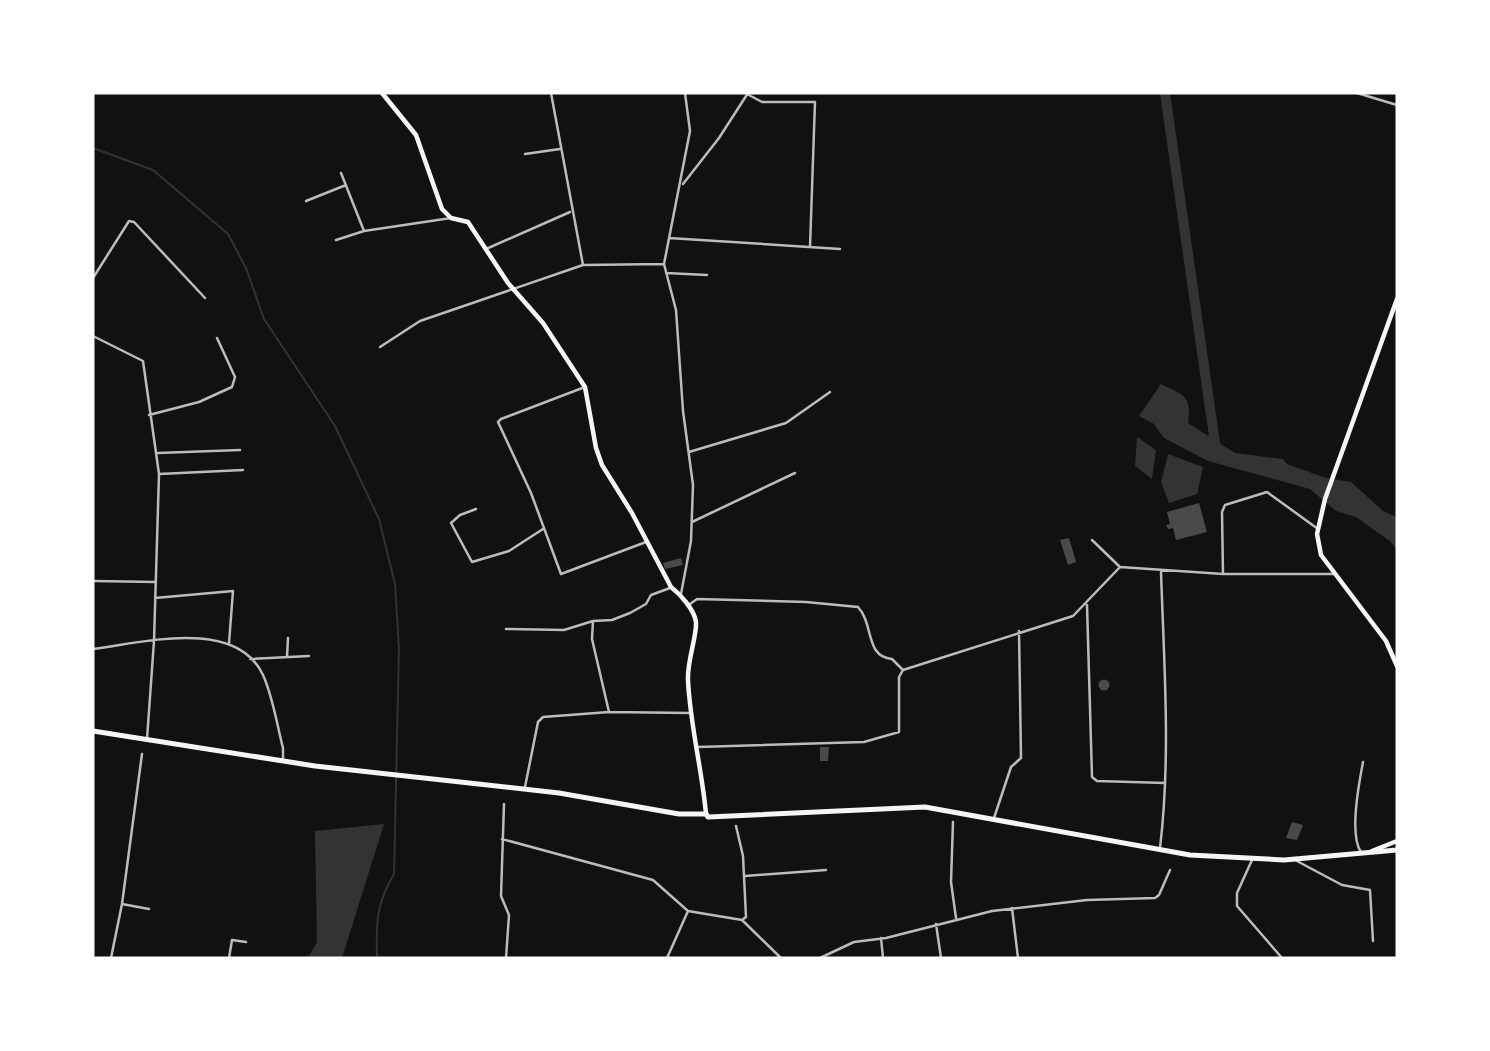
<svg xmlns="http://www.w3.org/2000/svg" width="1490" height="1051" viewBox="0 0 1490 1051" font-family="'DM Sans',sans-serif">
<rect width="100%" height="100%" fill="#111"/>
<path fill="#333" d="M1161 384C1183 395 1192 395 1188 423L1235 453 1283 459 1287 464 1326 478 1351 482 1383 511 1397 517V550L1390 541 1356 517 1336 511 1310 489 1208 461 1164 438 1154 424 1139 416Z
M1137 437 1156 450 1152 479 1135 466Z
M1168 454 1203 467 1197 494 1169 503 1161 482Z
M384 824 342 958H308L317 942 315 831Z"/>
<g fill="none" stroke-linecap="round" stroke-linejoin="round">
<path stroke="#333" stroke-width="2" d="M93 148 153 170 228 234 246 268 264 319 335 426 379 519 395 584 399 648 394 874C376 903 376 925 377 958"/>
<path stroke="#333" stroke-width="10" d="M1165 93 1216 450"/>
</g>
<path fill="#4a4a4a" d="M1199 503 1207 532 1176 540 1173 528 1168 529 1166 525 1170 524 1167 512Z
M1069 538 1076 562 1068 565 1060 540Z
M681 558 683 565 665 569 663 563Z
M1098.5 685a5.5 5.5 0 1 1 11 0a5.5 5.5 0 1 1-11 0Z
M820 747H829L828 761H820Z
M1292 822 1303 825 1297 840 1286 838Z"/>
<g fill="none" stroke-linecap="round" stroke-linejoin="round">
<path stroke="#bcbcbc" stroke-width="2.5" d="M551 93 583 265
M1357 93 1397 105
M747 94 762 102H815L810 247
M525 154 560 149
M341 173 364 231
M683 184 719 138 748 93
M306 201 346 185
M669 238 840 249
M336 240 364 231 451 218
M486 249 570 212
M666 273 707 275
M93 278 129 221 134 222 205 298
M93 336 143 361 159 474 154 641 147 739
M380 347 420 321 583 265 664 264
M585 387 501 419 498 422 531 493 561 574 646 542
M149 415 199 402 232 387 235 377 217 338
M689 452 786 423 830 392
M158 453 240 450
M159 474 243 470
M476 509 460 515 451 523 472 562 509 551 543 529
M692 522 795 473
M1092 540 1120 567 1223 574H1336
M1223 574 1222 512 1225 505 1267 492 1318 529
M93 581 156 582
M681 594 691 541 693 485 683 411 676 310 664 264 690 131 685 93
M155 598 233 591 229 643
M690 604 697 599 806 602 858 607C874 624 865 657 892 659L903 670
M1087 605 1092 777 1097 781 1165 783
M593 621 612 620 630 613 646 604 651 595 670 588
M506 629 564 630 593 621 592 639 609 712
M93 649C141 643 236 617 263 675 273 697 277 725 283 748V761
M287 657 288 638
M250 659 309 656
M698 747 864 742 899 732V677L903 670 1073 616 1120 567
M525 787 538 722 543 717 609 712 690 713
M504 804 501 896 509 915 506 958
M994 818 1011 767 1021 758 1019 631
M953 822 951 882 956 918
M502 839 653 880 688 911
M1160 848C1171 756 1164 664 1161 572
M1361 852C1349 835 1359 783 1363 762
M1252 860 1237 893V906L1282 958
M1295 860 1342 885 1370 890 1373 941
M745 876 826 870
M122 904 149 909
M1012 908 1018 958
M742 920 781 958
M936 924 941 958
M881 938 883 958
M111 958 122 904 142 754
M229 958 232 940 246 942
M667 958 688 911 742 920 746 917 743 856 736 826
M820 958 854 942 886 938 992 911 1087 900 1155 898 1159 895 1170 870"/>
<path stroke="#f5f5f5" stroke-width="4.5" d="M382 93 416 135 442 209 451 218 468 222 508 283 543 323 585 387 596 448 602 465 632 513 671 587C680 594 694 609 696 622 697 637 687 660 688 680 690 725 702 769 706 814
M1397 299 1325 499 1317 534 1321 555 1386 641 1397 666
M1372 851 1397 841"/>
<path stroke="#f5f5f5" stroke-width="5" d="M93 731 315 766 559 793 679 814H706L708 817 925 807 1190 855 1284 860 1397 850"/>
</g>
<rect width="1490" height="1051" fill="none" stroke="#ffffff" stroke-width="189"/>
</svg>
